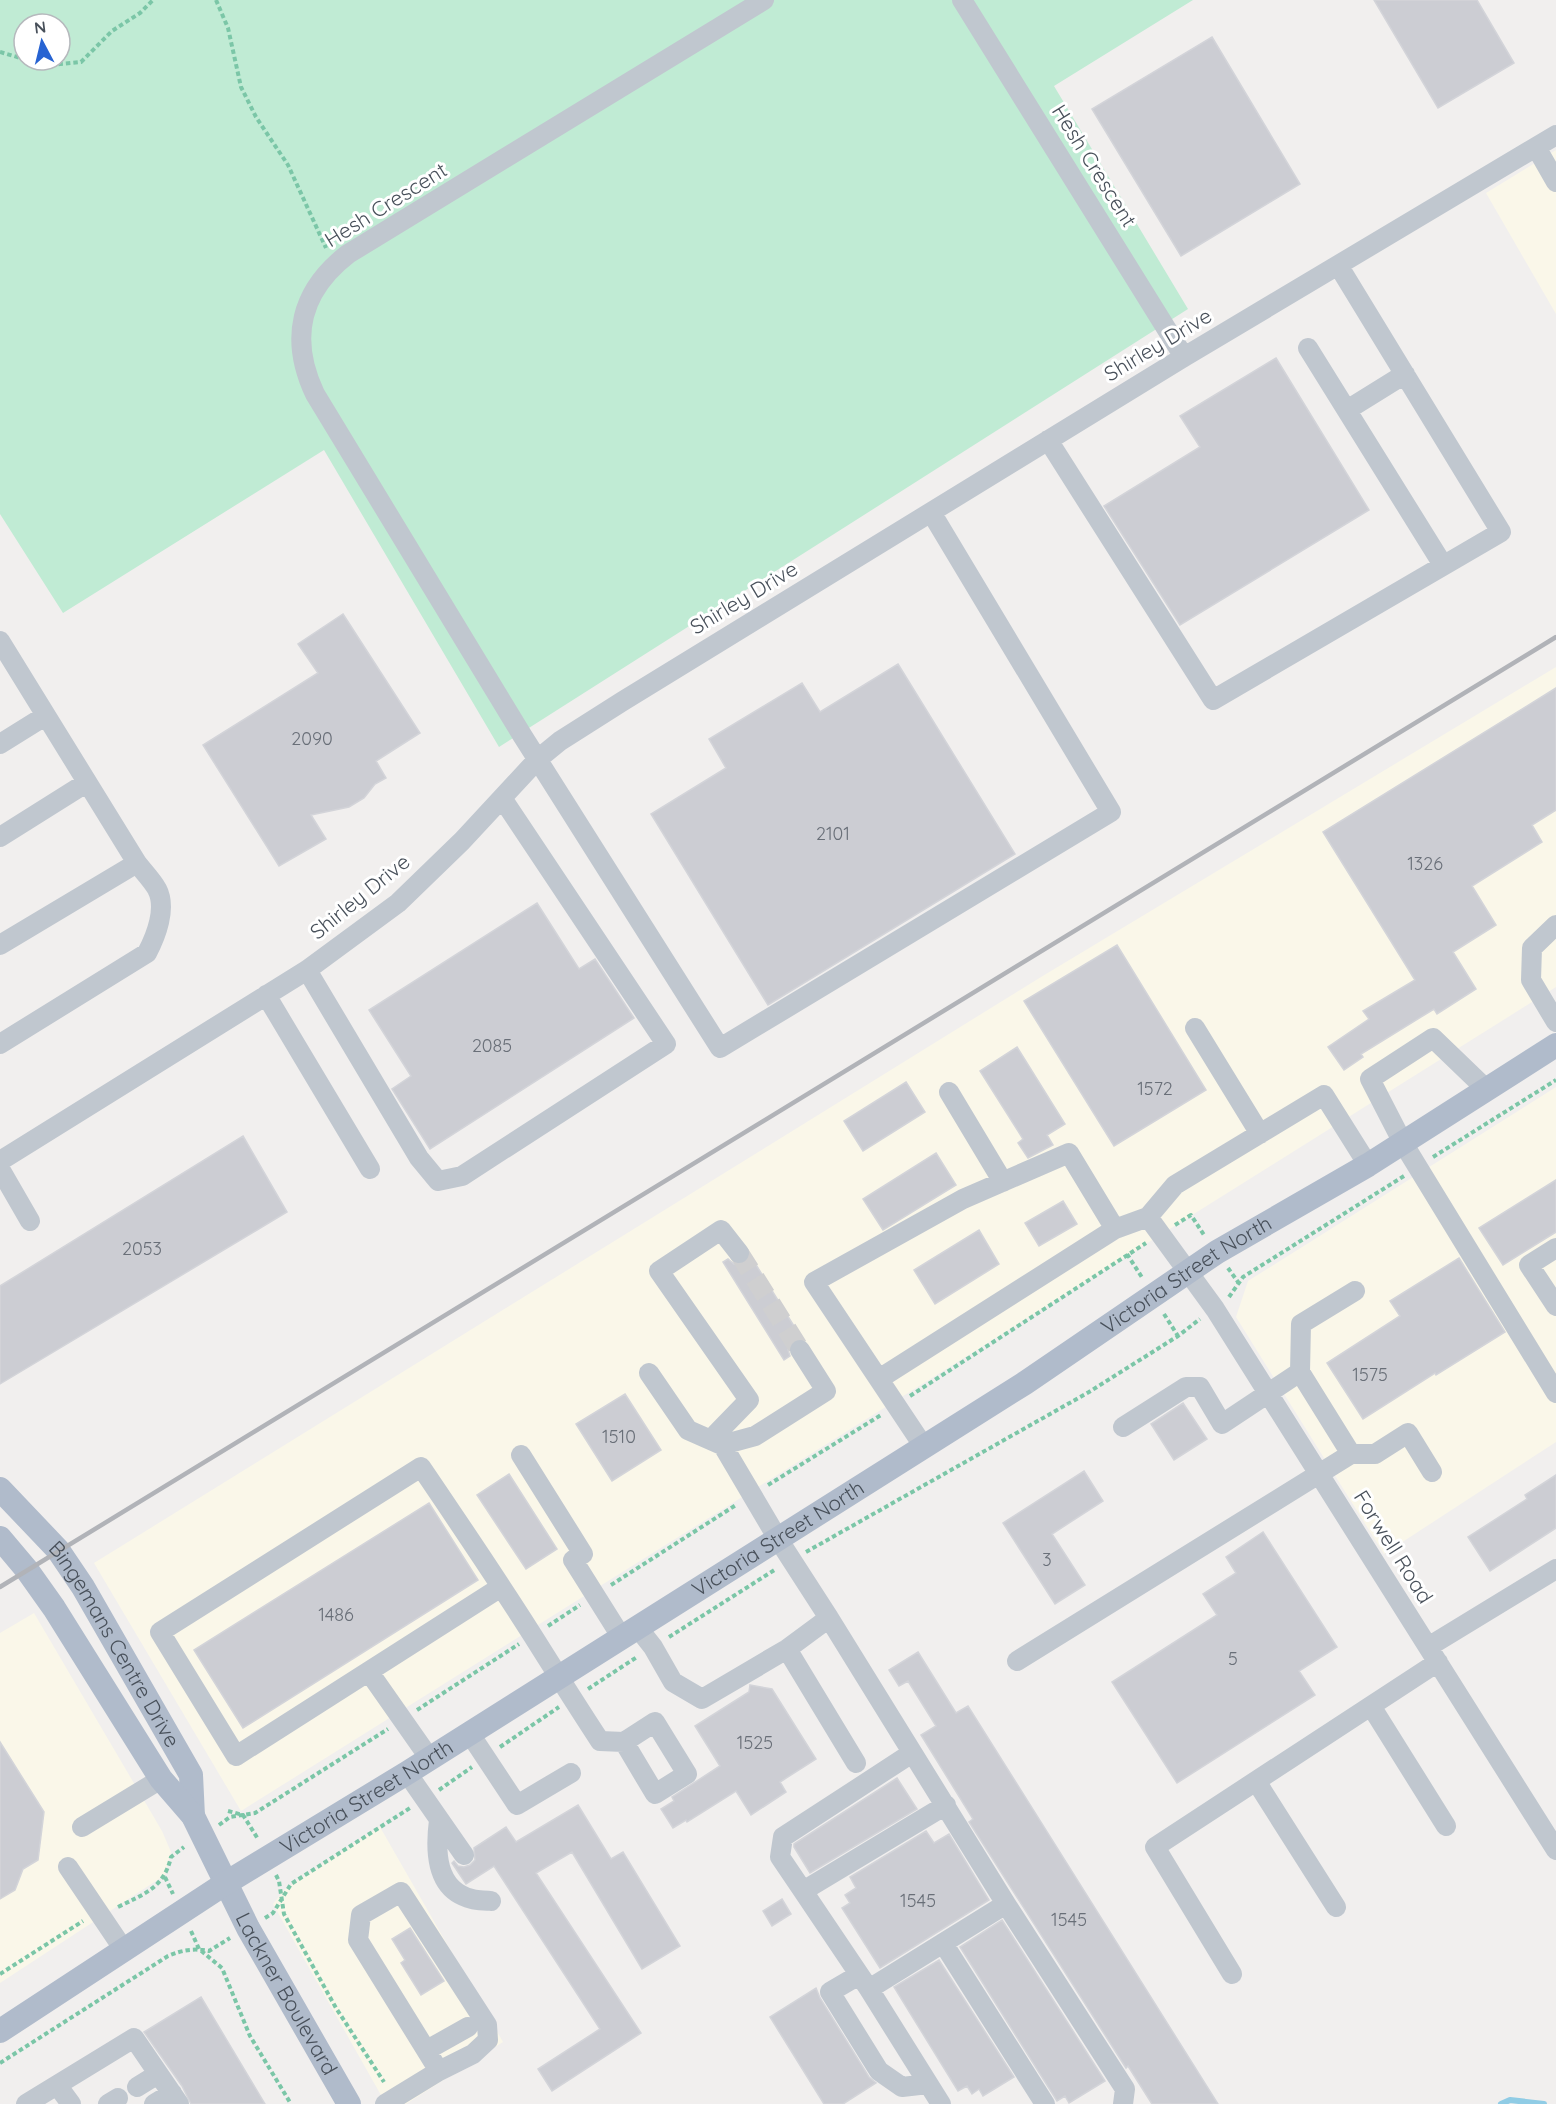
<svg xmlns="http://www.w3.org/2000/svg" width="1556" height="2104" viewBox="0 0 1556 2104" font-family="Quicksand,sans-serif">
<rect width="100%" height="100%" fill="#f1efee"/>
<path fill="#faf7e9" d="M1556 150V314L1486 193Z
M1556 667V987L241 1811 94 1563 1041 977Z
M1556 1087V1442L1384 1554 1236 1317 1248 1281Z
M34 1613 162 1831 171 1852 165 1875 0 1983V1633Z
M380 1827 503 2042 406 2104H386L273 1904 285 1889Z"/>
<path fill="#c0ebd4" fill-rule="evenodd" d="M0 0H1193L1054 86 1188 309 499 747 324 450 63 613 0 514ZM24 24H60V60H24Z"/>
<g fill="none" stroke-linecap="round" stroke-linejoin="round">
<path stroke="#90cce5" stroke-width="6" d="M1501 2104 1510 2100 1544 2104"/>
</g>
<path fill="#cccdd3" stroke="#d3d4d9" stroke-width="1.5" d="M1374 0H1477L1514 63 1438 108Z
M1212 37 1300 184 1181 256 1092 109Z
M1276 358 1369 510 1180 625 1104 506 1200 447 1180 416Z
M343 614 420 733 376 761 386 778 375 784 364 798 349 807 311 815 326 839 279 866 203 745 318 673 298 644Z
M898 664 1015 854 768 1005 651 814 726 768 709 739 802 683 820 712Z
M1556 688V810L1532 825 1542 842 1472 886 1496 925 1453 952 1476 989 1437 1014 1434 1009 1361 1054 1363 1057 1344 1070 1328 1047 1369 1019 1363 1011 1415 980 1323 832Z
M537 903 579 969 595 959 634 1018 430 1149 392 1089 411 1076 369 1010Z
M1117 945 1206 1090 1114 1146 1024 1001Z
M1017 1047 1065 1124 1047 1135 1053 1145 1028 1158 1018 1143 1023 1139 980 1071Z
M906 1082 925 1112 863 1151 844 1121Z
M243 1136 287 1212 0 1384V1286Z
M936 1153 956 1185 883 1230 863 1199Z
M1556 1180V1232L1503 1265 1479 1228Z
M1063 1201 1077 1224 1039 1246 1025 1223Z
M979 1230 999 1264 935 1304 914 1270Z
M750 1255 802 1339 794 1340 790 1344 788 1350 790 1356 784 1360 723 1262 728 1259 734 1264 741 1265 747 1262Z
M1459 1258 1505 1332 1436 1375 1435 1373 1363 1419 1327 1363 1400 1316 1390 1301Z
M625 1394 661 1450 612 1481 576 1424Z
M1183 1403 1207 1439 1174 1460 1151 1424Z
M1084 1471 1103 1501 1052 1534 1085 1585 1055 1604 1003 1523Z
M509 1474 557 1549 526 1569 477 1495Z
M1556 1475V1528L1490 1571 1468 1537 1527 1499 1525 1495Z
M429 1503 478 1580 243 1728 194 1650Z
M1263 1532 1337 1647 1299 1671 1315 1695 1177 1783 1112 1682 1217 1615 1203 1594 1236 1573 1226 1557Z
M918 1652 956 1713 968 1706 1218 2104H1152L1128 2066 1126 2068 969 1822 973 1819 921 1735 936 1726 908 1681 899 1686 889 1670Z
M750 1685 772 1689 816 1759 780 1782 786 1792 751 1815 736 1791 687 1822 686 1820 673 1828 661 1809 674 1801 672 1797 720 1766 695 1726 749 1692Z
M0 1742 44 1812 38 1860 23 1869 15 1890 0 1899Z
M897 1778 917 1809 810 1873 794 1847V1844Z
M578 1805 611 1859 623 1852 680 1946 642 1969 572 1852 536 1873 641 2033 552 2091 538 2069 600 2029 494 1866 466 1884 452 1863 454 1861 458 1866 464 1867 470 1865 475 1860 474 1848 506 1827 516 1842Z
M926 1831 934 1843 949 1834 989 1900 880 1968 842 1908 850 1903 845 1895 856 1888 850 1877Z
M782 1899 791 1914 772 1926 763 1911Z
M1002 1920 1105 2081 1069 2103 1065 2096 1057 2101 960 1947Z
M410 1928 444 1981 421 1995 401 1963 405 1960 392 1939Z
M939 1960 1014 2077 983 2096 979 2089 972 2094 967 2086 958 2091 894 1987Z
M816 1988 820 1998 869 2077 876 2083 843 2104H824L770 2017Z
M201 1997 265 2104H191L182 2086 144 2032Z"/>
<g fill="none" stroke-linecap="round" stroke-linejoin="round">
<path stroke="#cfcfd0" stroke-width="20" stroke-dasharray="20 10" stroke-linecap="butt" d="M739 1253 800 1350"/>
<path stroke="#7bc6a7" stroke-width="4" stroke-dasharray="4.5 3" stroke-linecap="butt" d="M216 0 228 28 241 87 256 117 288 165 326 248
M0 52 24 59
M29 60 51 65 81 62 112 31 140 13 153 0
M1433 1157 1556 1080
M1175 1225 1191 1215 1204 1235
M1127 1254 1143 1279
M1228 1268 1238 1282
M1229 1297 1243 1277 1404 1176
M1164 1314 1178 1336
M910 1396 1146 1243
M768 1485 881 1415
M806 1552 1089 1392 1178 1336 1200 1319
M611 1585 736 1505
M548 1626 580 1605
M669 1637 776 1569
M588 1689 637 1657
M417 1710 519 1644
M500 1747 559 1707
M439 1790 472 1767
M228 1811 243 1815 258 1839
M219 1825 230 1817 255 1813 388 1729
M276 1875 279 1881 284 1914 336 2008 384 2082
M165 1877 173 1894
M118 1907C144 1894 164 1888 171 1857L184 1847
M265 1918 273 1913 291 1884 410 1808
M191 1931 199 1949 222 1968 250 2036 291 2104
M0 1974 83 1921
M0 2063 168 1956C182 1950 194 1948 209 1951L230 1938"/>
<path stroke="#c0c7cf" stroke-width="20" d="M764 0 348 254C300 291 289 339 315 394L522 735 720 1048 1111 812 931 512
M962 0 1184 357
M1536 147 1556 182
M1308 348 1443 565
M1347 410 1405 374
M1048 440 1213 700 1501 532 1338 265
M0 641 137 863C143 871 152 880 157 889 167 908 156 936 147 953L0 1044
M0 744 45 716
M0 837 86 783
M1556 925 1532 948 1531 980 1556 1022
M0 945 137 863
M307 970 419 1158 438 1181 462 1176 666 1044 502 798
M266 995 370 1169
M1195 1028 1260 1134
M1486 1089 1433 1038 1370 1079 1403 1143 1556 1393
M949 1092 1003 1182
M0 1161 307 970 398 903 462 841 538 759 560 741 623 701 1184 357 1556 135
M0 1169 30 1221
M1148 1217 1215 1309 1556 1850
M1556 1248 1529 1265 1556 1306
M1300 1372 1301 1324 1355 1291
M649 1373 688 1430 722 1445 755 1436 826 1391 800 1350
M879 1379 1115 1229 1148 1217 1175 1185 1324 1095 1368 1165
M924 1447 814 1282 963 1199 1069 1153 1115 1229
M1351 1454H1375L1408 1433 1432 1472
M521 1455 583 1554 573 1560 622 1638
M501 1587 236 1756 160 1632 421 1467C459 1523 497 1579 533 1636 555 1671 577 1706 600 1741L624 1742 655 1794 687 1774 655 1722 624 1742
M829 1618 1006 1904 1125 2089 1123 2104
M638 1628 653 1647 673 1682 702 1699 787 1649 829 1618 778 1539 716 1434 749 1400 659 1271 721 1230 739 1253
M1428 1647 1556 1569
M787 1649 856 1763
M1017 1661 1351 1454 1300 1372 1222 1424 1200 1387H1186L1123 1427
M369 1672 430 1759
M1371 1706 1446 1826
M470 1734 517 1805 571 1773
M407 1773 464 1855
M1256 1781 1336 1907
M439 1820C435 1850 435 1890 472 1899 478 1901 485 1900 491 1901
M82 1827 161 1779
M68 1867 124 1950
M803 1891 780 1857 783 1837 912 1753
M943 1943 1045 2104
M1232 1974 1155 1847 1438 1662
M859 1975 830 1992 879 2071 902 2087 928 2084
M869 1989 1006 1904
M427 2050 468 2027
M57 2085 71 2104
M137 2087 158 2074
M26 2104 134 2038 179 2104
M108 2104 118 2098
M154 2104 172 2093
M385 2104 439 2071 473 2054 488 2040 487 2025 401 1892 361 1915 358 1940 439 2071
M941 2104 869 1989 803 1891 946 1805"/>
<g stroke="#b0bbcb" stroke-width="24">
<path id="s1" d="M0 1489 58 1550 83 1587 191 1775 193 1816"/>
<path id="s2" d="M0 1538 27 1570 54 1608 161 1779 193 1816 248 1928 349 2104"/>
<path id="s3" d="M0 2031 226 1883 407 1773 1025 1383 1217 1252 1368 1165 1556 1045"/>
</g>
<path stroke="#b1b3b8" stroke-width="4.5" d="M0 1587 1556 637"/>
</g>
<g text-anchor="middle" stroke-width="6" stroke-linejoin="round" paint-order="stroke">
<g font-size="18" fill="#696f78">
<text x="312" y="745">2090</text>
<text x="833" y="840">2101</text>
<text x="1425" y="870">1326</text>
<text x="492" y="1052">2085</text>
<text x="1155" y="1095">1572</text>
<text x="142" y="1255">2053</text>
<text x="1370" y="1381">1575</text>
<text x="619" y="1443">1510</text>
<text x="1047" y="1566">3</text>
<text x="336" y="1621">1486</text>
<text x="1233" y="1665">5</text>
<text x="755" y="1749">1525</text>
<text x="918" y="1907">1545</text>
<text x="1069" y="1926">1545</text>
</g>
<g font-size="21" fill="#48505a" stroke="#fff">
<text transform="translate(1094 166) rotate(58)" y="7">Hesh Crescent</text>
<text transform="translate(386 205) rotate(-32)" y="7">Hesh Crescent</text>
<text transform="translate(1158 345) rotate(-31)" y="7">Shirley Drive</text>
<text transform="translate(744 598) rotate(-31)" y="7">Shirley Drive</text>
<text transform="translate(360 897) rotate(-39)" y="7">Shirley Drive</text>
<text dy="7" stroke="none"><textPath href="#s3" startOffset="1407">Victoria Street North</textPath></text>
<text dy="7" stroke="none"><textPath href="#s3" startOffset="921">Victoria Street North</textPath></text>
<text transform="translate(1393 1547) rotate(58)" y="7">Forwell Road</text>
<text dy="7" stroke="none"><textPath href="#s1" startOffset="194">Bingemans Centre Drive</textPath></text>
<text dy="7" stroke="none"><textPath href="#s3" startOffset="435">Victoria Street North</textPath></text>
<text dy="7" stroke="none"><textPath href="#s2" startOffset="540">Lackner Boulevard</textPath></text>
</g>
</g>
<g transform="translate(42 42) rotate(353)"><circle r="28" fill="#ffffff" stroke="#b6b9bd" stroke-width="1.5"/>
<path d="M0-4.5L10 22L0 15L-10 22Z" fill="#2763d2"/>
<text y="-9" font-size="16" font-weight="bold" text-anchor="middle" fill="#48505a">N</text>
</g>
</svg>
